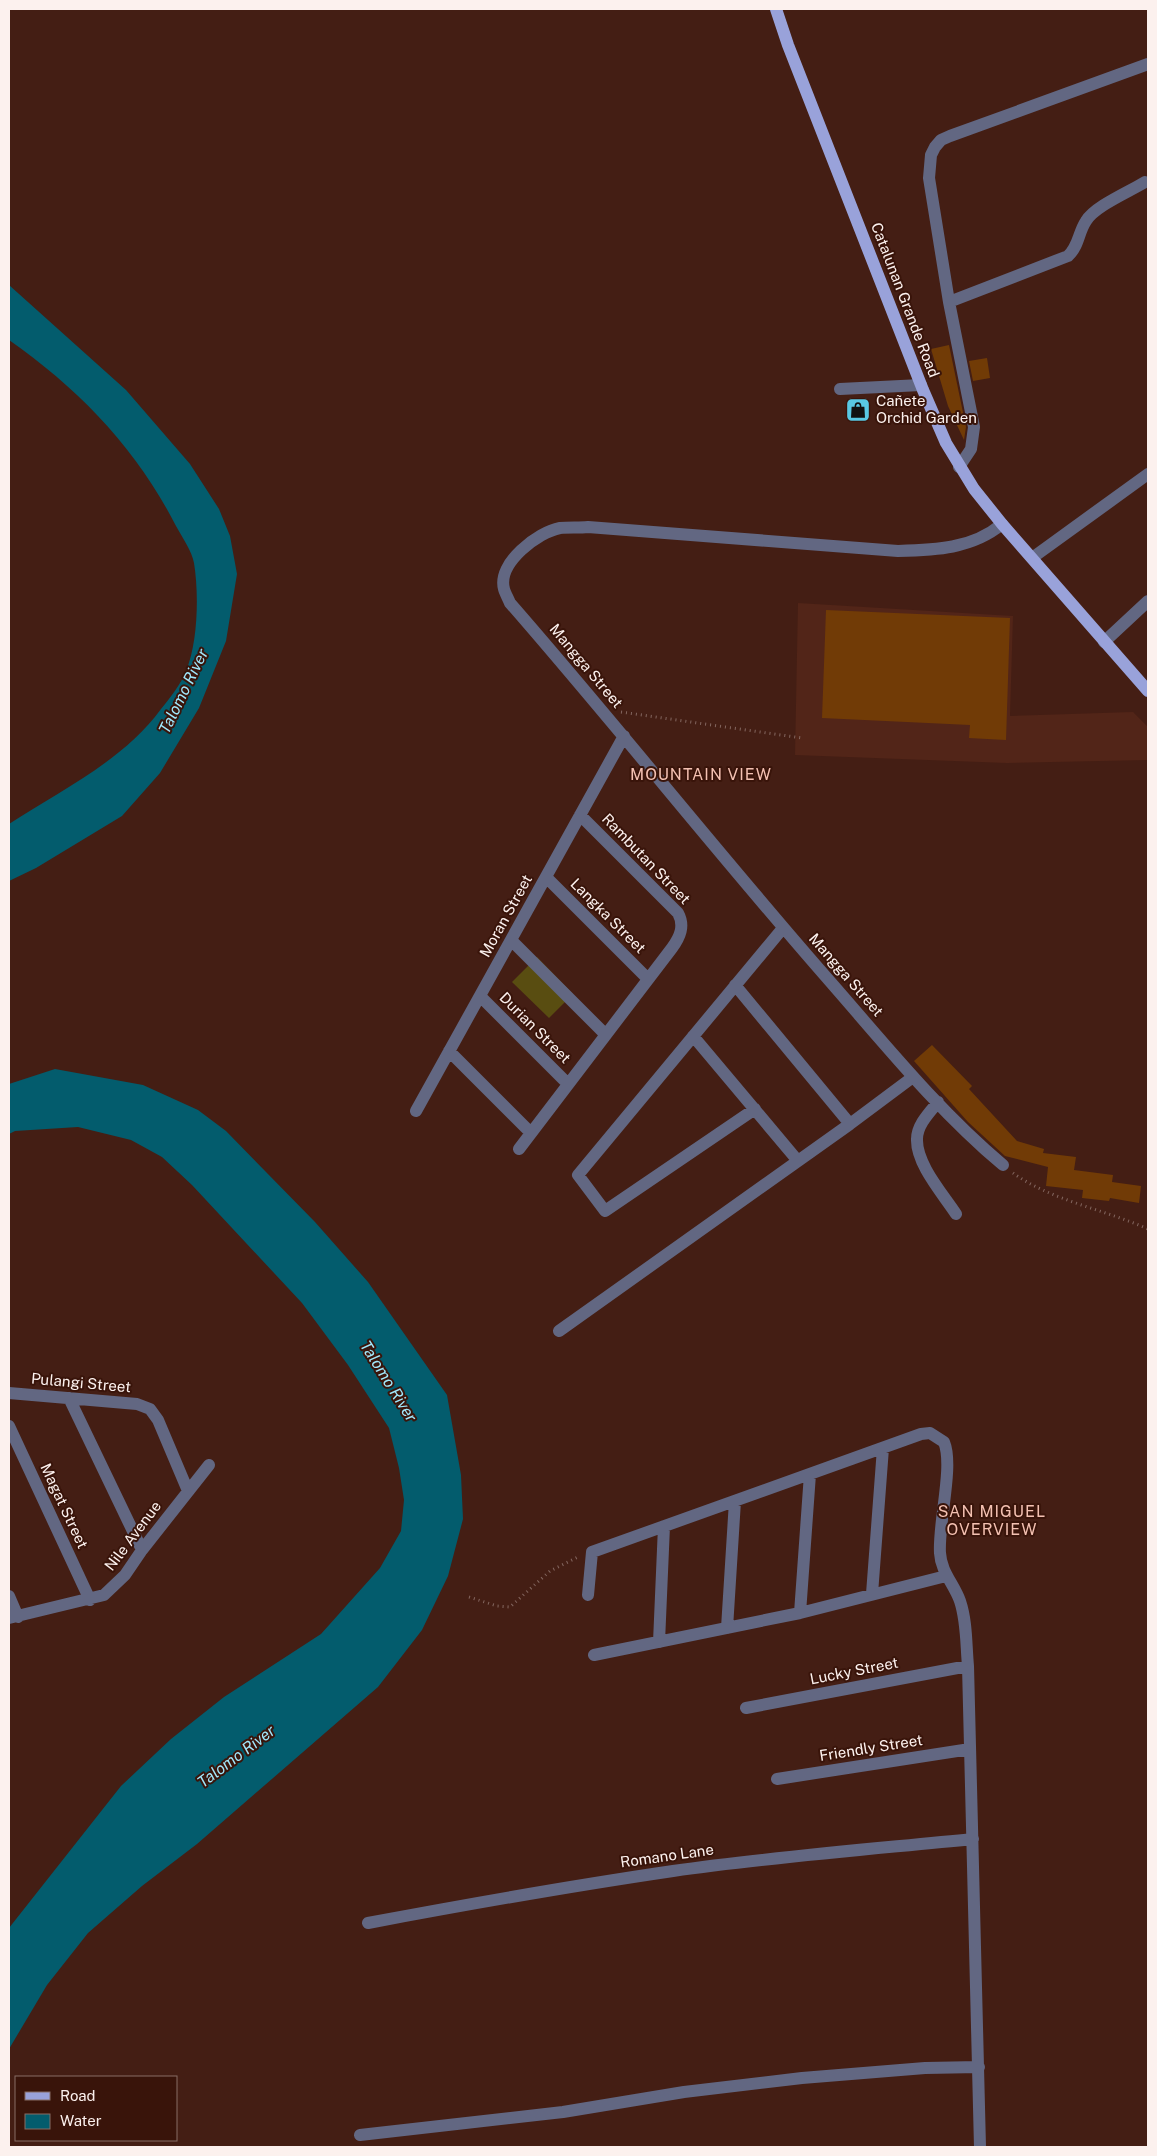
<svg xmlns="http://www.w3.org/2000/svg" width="1157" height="2156" viewBox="0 0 1157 2156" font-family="'Public Sans',sans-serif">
<rect width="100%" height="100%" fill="#441e14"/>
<path fill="#522518" d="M798 603 1013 616 1010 716 1133 712 1148 727V760L1007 763 795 755Z"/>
<path fill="#594d11" d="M537 957 573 994 549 1018 512 982Z"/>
<path fill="#035c6d" d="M9 285 126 390 190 464 219 509 230 536 237 574 226 641 199 708 160 773 122 816 36 868 9 881V824C61 790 123 761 161 709 170 698 181 684 186 671 198 642 199 594 194 563 192 551 182 537 176 526 136 448 80 390 9 340Z
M55 1069 143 1085 198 1110 226 1131 315 1222 368 1282 447 1395 461 1475 463 1519 448 1576 422 1630 378 1687 197 1844 142 1886 88 1933 47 1985 9 2049V1928L121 1786 171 1739 224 1697 321 1634 380 1568 401 1531 404 1500 399 1468 389 1428 348 1365 302 1303 192 1185 162 1157 131 1140 78 1127 15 1131 9 1134V1084Z"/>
<path fill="#713b06" d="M949 345 966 427 964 440 948 406 931 349Z
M987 358 990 378 973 381 969 361Z
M826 610 1010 618 1006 740 969 738 970 725 822 718Z
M932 1045 972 1086 969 1089 1017 1141 1044 1149 1043 1153 1076 1157 1074 1170 1113 1175 1112 1182 1141 1186 1139 1203 1110 1198 1109 1201 1082 1198 1083 1190 1046 1186 1048 1167 1005 1156 968 1122 914 1061Z"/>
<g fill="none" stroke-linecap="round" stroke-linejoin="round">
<path stroke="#846760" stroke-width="3" stroke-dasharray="1 4" stroke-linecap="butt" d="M621 712 802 738
M1013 1173C1050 1200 1106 1210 1148 1229
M469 1597 497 1606 510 1607 550 1571 578 1557"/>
<path stroke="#626782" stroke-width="12" d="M949 302 1068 256C1079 246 1078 233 1086 221 1095 206 1129 192 1145 182
M840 389 921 385
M959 467 971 449 974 427 949 302 929 178 931 155 935 147 941 140 950 136 1148 64
M1002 524C972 549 935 550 898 551L588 527C579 528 569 527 560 528 538 532 497 563 504 589 505 593 508 598 510 603 620 729 724 861 834 986 888 1048 940 1112 1003 1165
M1032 558 1148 474
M1104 642 1148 601
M546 877 648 979
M511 940 606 1035
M735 985 850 1124
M480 996 568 1084
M693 1036 798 1161
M449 1051 531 1133
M938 1102C929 1113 917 1125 917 1139 916 1164 943 1194 956 1214
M755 1109 605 1211 578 1175 783 928
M416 1111 624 736
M519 1149 672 948C680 937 685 926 678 913L580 815
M559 1331 850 1124 913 1077
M9 1393 137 1404 150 1409 158 1420 188 1491
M69 1398 142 1550
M9 1426 90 1600
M872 1594 883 1448
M588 1595 592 1552 921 1434 930 1433 944 1442C954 1466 938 1523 940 1553 941 1572 954 1584 960 1601 967 1622 966 1645 968 1666L980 2147
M9 1596 18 1617
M800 1613 810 1474
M9 1618 104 1595 125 1575 142 1550 209 1465
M727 1628 735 1501
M659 1642 664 1526
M594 1655 800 1613 946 1576
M746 1708 968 1666
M777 1779 970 1749
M368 1923C469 1904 571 1886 673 1871 772 1857 873 1849 973 1839
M360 2135 563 2112 684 2092 802 2078 925 2068 979 2067"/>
<path stroke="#99a2da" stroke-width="12" d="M776 9 788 45 923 390 946 443 974 489 1002 524 1148 691"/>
</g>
<defs>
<symbol id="shop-square" viewBox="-11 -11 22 22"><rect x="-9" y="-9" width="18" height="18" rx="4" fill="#59c8e4" stroke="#39140a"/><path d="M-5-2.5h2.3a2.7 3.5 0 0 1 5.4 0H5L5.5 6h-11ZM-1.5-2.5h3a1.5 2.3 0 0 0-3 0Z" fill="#111"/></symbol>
</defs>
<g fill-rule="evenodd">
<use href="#shop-square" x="844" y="396" width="28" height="28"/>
</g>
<g text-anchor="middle" stroke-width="4" stroke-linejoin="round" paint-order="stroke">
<g font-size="15" fill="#fcf1ee" stroke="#39140a">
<text transform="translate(905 300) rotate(69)" y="5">Catalunan Grande Road</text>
<text transform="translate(586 666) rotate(50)" y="5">Mangga Street</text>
<text transform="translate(646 859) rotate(46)" y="5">Rambutan Street</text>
<text transform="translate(506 916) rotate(-61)" y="5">Moran Street</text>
<text transform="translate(608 916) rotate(45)" y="5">Langka Street</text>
<text transform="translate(846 975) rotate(49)" y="5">Mangga Street</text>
<text transform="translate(535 1028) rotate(45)" y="5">Durian Street</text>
<text transform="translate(81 1383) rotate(5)" y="5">Pulangi Street</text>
<text transform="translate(64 1506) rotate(65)" y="5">Magat Street</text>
<text transform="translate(133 1536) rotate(-53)" y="5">Nile Avenue</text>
<text transform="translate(854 1671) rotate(-11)" y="5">Lucky Street</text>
<text transform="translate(871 1748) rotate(-9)" y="5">Friendly Street</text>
<text transform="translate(667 1856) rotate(-8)" y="5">Romano Lane</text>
</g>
<g font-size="15" fill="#fcf1ee" stroke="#39140a" text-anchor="start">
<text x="876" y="406">Cañete<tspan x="876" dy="17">Orchid Garden</tspan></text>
</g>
<g font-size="16" font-style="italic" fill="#a1e8fc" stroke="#39140a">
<text transform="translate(183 691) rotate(-64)" y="6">Talomo River</text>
<text transform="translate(389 1381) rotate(58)" y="6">Talomo River</text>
<text transform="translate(236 1756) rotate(-37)" y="6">Talomo River</text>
</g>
<g font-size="16" letter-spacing="1" fill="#f4c1b2" stroke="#39140a">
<text x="701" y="780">MOUNTAIN VIEW</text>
<text x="992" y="1517">SAN MIGUEL<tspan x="992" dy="18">OVERVIEW</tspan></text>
</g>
</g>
<rect width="1157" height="2156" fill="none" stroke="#fcf1ee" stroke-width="20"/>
<rect x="15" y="2076" width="162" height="65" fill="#39140a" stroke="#876c65"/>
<rect x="25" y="2092" width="25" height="8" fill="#99a2da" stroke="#876c65"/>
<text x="60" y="2101" font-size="15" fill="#fcf1ee">Road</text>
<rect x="25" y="2114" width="25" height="15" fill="#035c6d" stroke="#876c65"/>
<text x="60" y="2126" font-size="15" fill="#fcf1ee">Water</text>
</svg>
